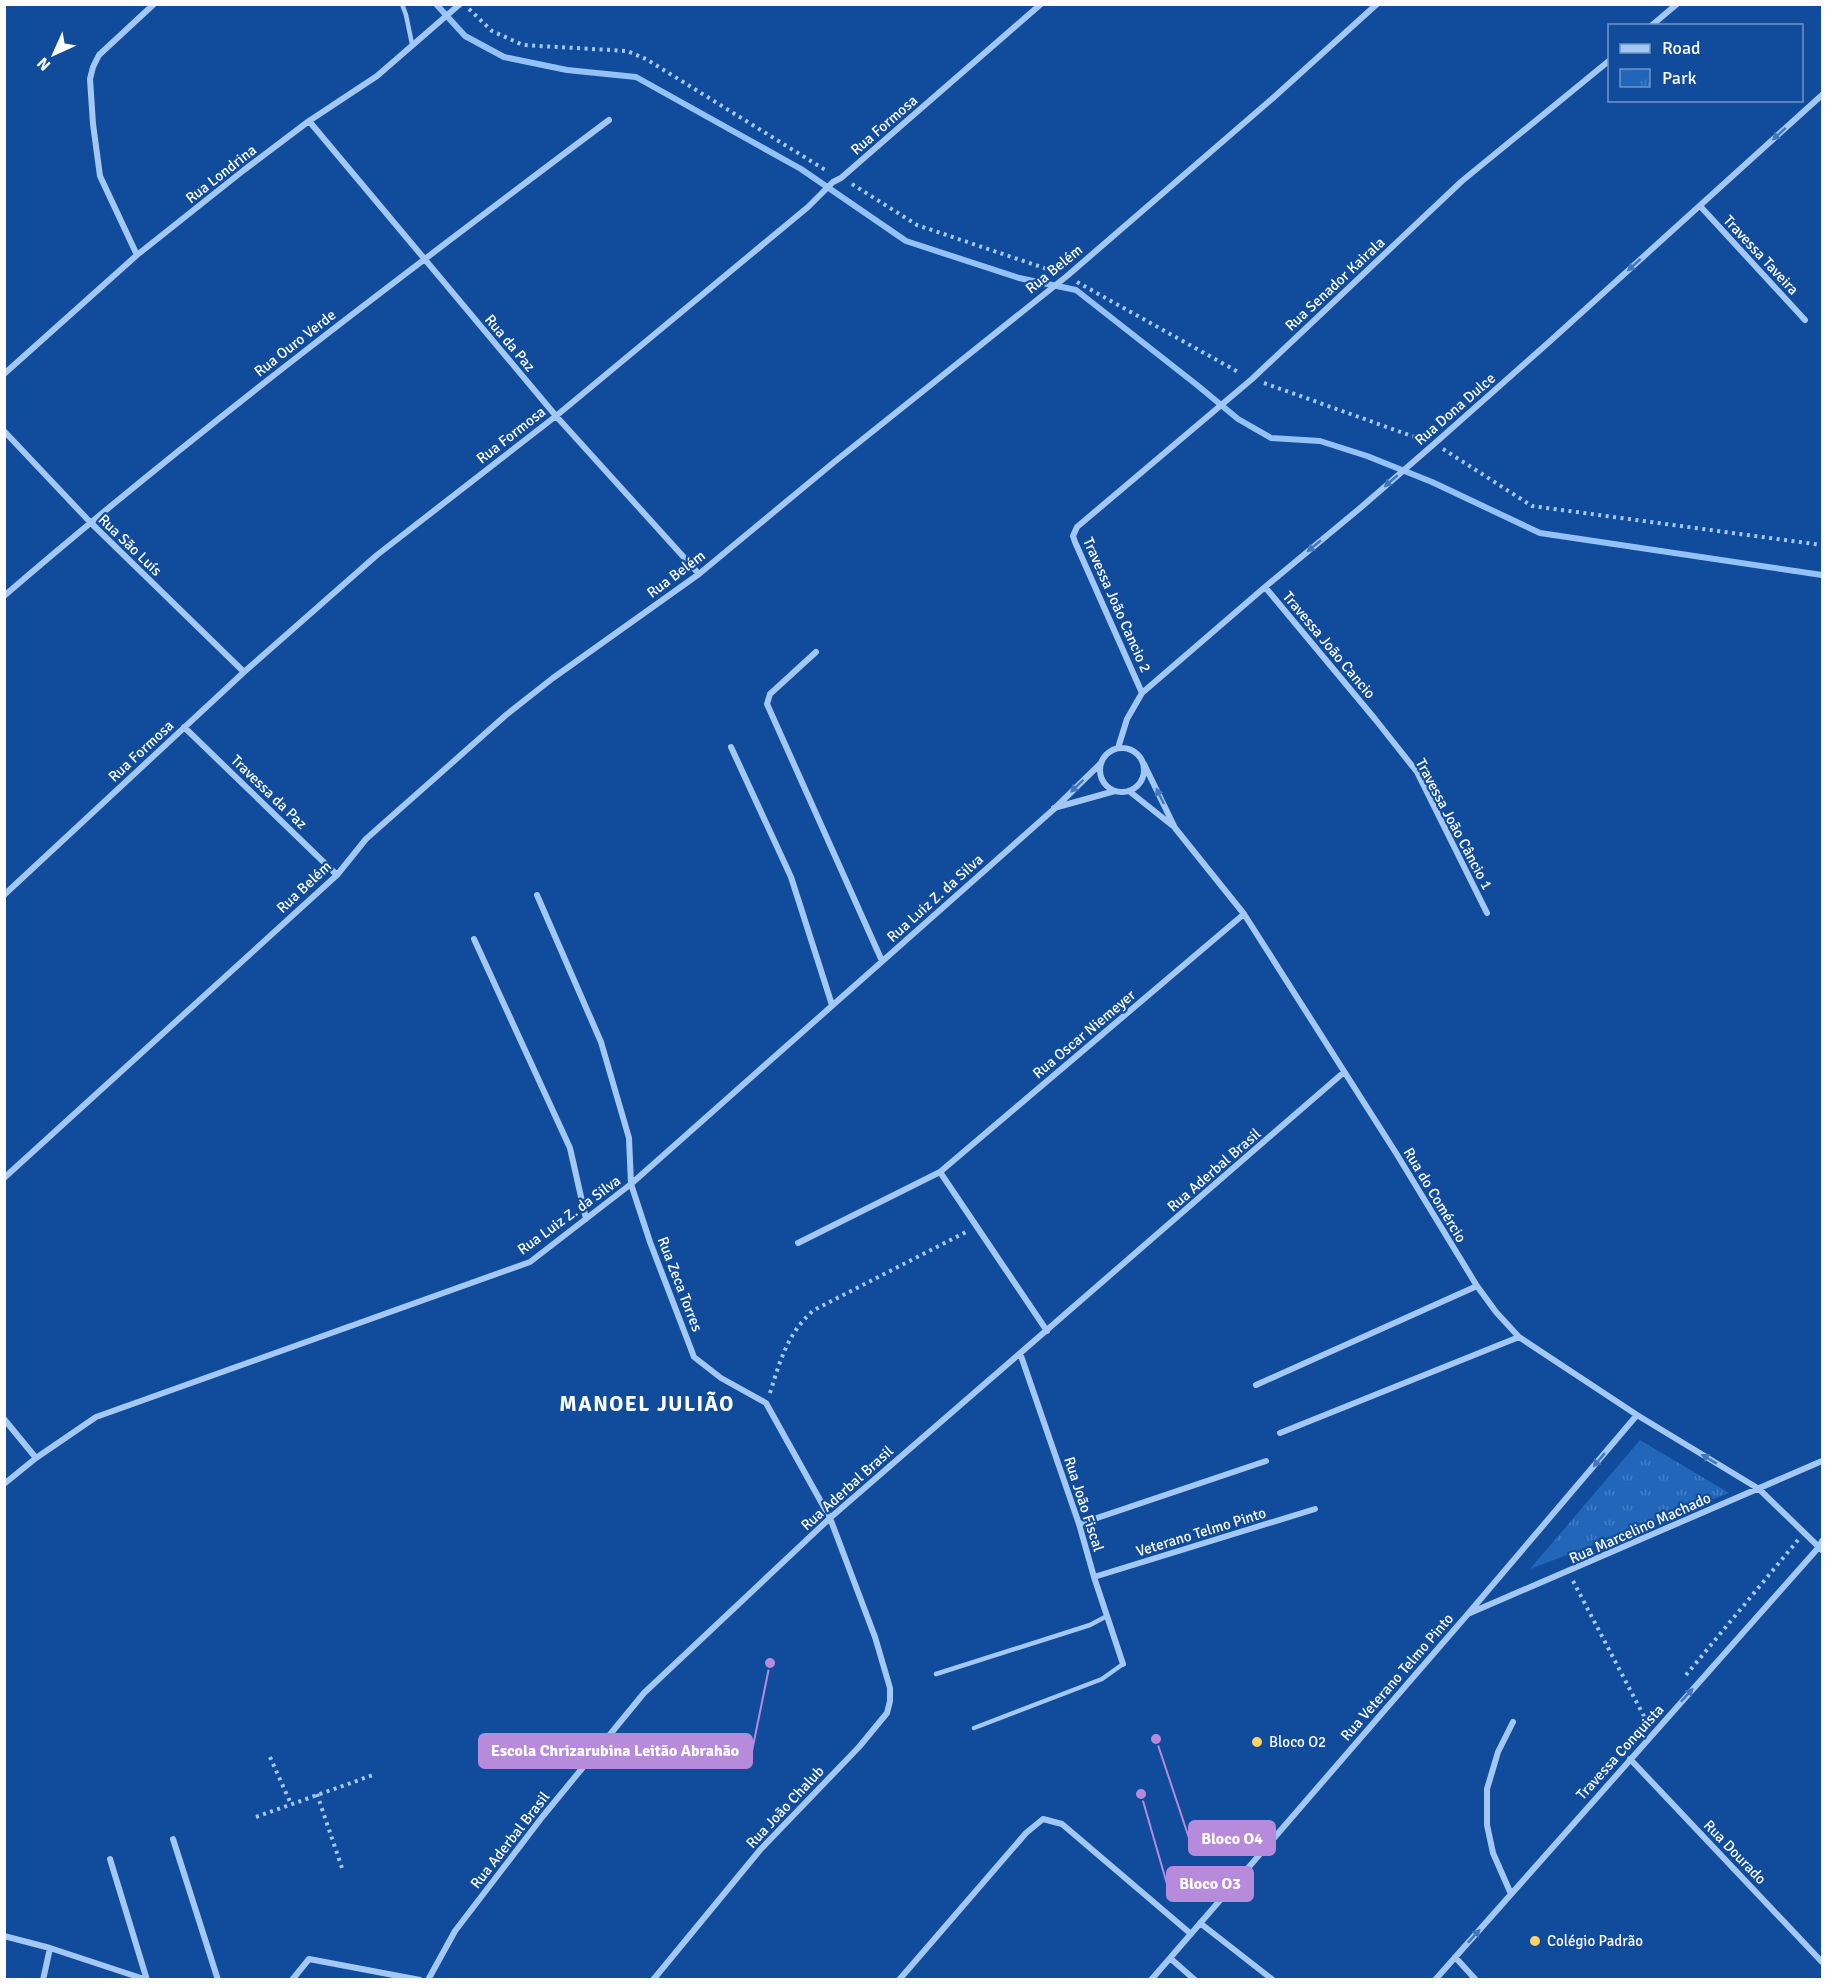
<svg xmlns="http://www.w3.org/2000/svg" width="1827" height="1984" viewBox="0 0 1827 1984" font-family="Signika,sans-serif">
<defs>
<pattern id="park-tufts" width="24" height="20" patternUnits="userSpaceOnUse" patternTransform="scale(1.5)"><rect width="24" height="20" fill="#2266ba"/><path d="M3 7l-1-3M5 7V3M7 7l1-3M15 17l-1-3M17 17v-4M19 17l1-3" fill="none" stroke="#437dc4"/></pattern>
</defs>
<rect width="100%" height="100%" fill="#104c9b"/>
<path fill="url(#park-tufts)" d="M1640 1440 1729 1493 1530 1569Z"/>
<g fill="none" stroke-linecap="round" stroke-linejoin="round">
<path stroke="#94c2f8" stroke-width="6" d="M436 4 465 36 504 57 567 70 636 77 801 169 906 241 1019 278 1076 290 1197 385 1238 419 1271 438 1320 441 1367 456 1432 482 1540 533 1822 575"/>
<path stroke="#a3c8f5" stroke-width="4" stroke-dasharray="3 4.5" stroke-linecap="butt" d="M469 9 492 31 523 45 627 51 646 59 827 171
M852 184 917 225 1053 271
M1077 282 1240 373
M1264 383 1423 440
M1443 449 1532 506 1822 545
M770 1393C780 1361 788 1332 814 1310L968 1231
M1573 1581 1647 1722
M1686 1675 1798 1540
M270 1757 291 1804
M317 1794 343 1871
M256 1817 373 1775"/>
<path stroke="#a3c8f5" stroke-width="4.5" d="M402 4 406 15 412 44
M936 1674 1090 1625 1107 1616
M974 1728 1102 1679 1123 1664"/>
<path stroke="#a3c8f5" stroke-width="6" d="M1651 26 1677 4
M309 121 556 416 699 574
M1700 206 1805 320
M137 255 100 176 93 124 90 79 93 67 99 55 154 4
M4 374 137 255 244 170 309 121 377 76 460 4
M4 431 90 522 244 672
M1265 587 1375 719 1417 772 1487 913
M4 596C199 428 404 274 609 120
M816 652 770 694 767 704 882 961
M1142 693 1075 542 1073 536 1077 527 1252 379 1462 181 1610 60
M184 727 337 875
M731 747 791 877 832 1005
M1100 770a22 22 0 1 1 44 0a22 22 0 1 1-44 0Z
M1118 748 1127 719 1142 693 1265 587 1359 509 1434 444 1548 343 1822 95
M1144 764 1175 828 1244 914 1396 1153 1477 1286 1496 1312 1519 1337 1637 1415 1759 1489 1822 1550
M1129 791 1173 826
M1054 808 1115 791
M4 895 244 672 377 555 556 416 808 207 833 182 841 178 1041 4
M537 895 601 1042 629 1138 631 1184 650 1242 694 1357 721 1378 766 1403 830 1518 875 1637 890 1688V1701L887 1713 859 1747 760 1850 653 1980
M474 939 570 1148 586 1219
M940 1172 1047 1331
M4 1178 337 875 366 839 506 715 553 678 699 574 833 463 1067 276 1273 98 1377 4
M798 1243 940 1172 1244 914
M1020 1353 1079 1524 1094 1577 1123 1664
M1256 1385 1477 1286
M4 1419 36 1458
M1280 1433 1519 1337
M4 1484 36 1458 96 1417 530 1262 631 1184 1054 809 1101 763
M1079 1524 1266 1461
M1094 1577 1315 1509
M1470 1613 1822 1461
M1630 1759 1822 1962
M173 1839 218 1980
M110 1859 147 1980
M1511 1894 1493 1853 1487 1825V1789L1498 1752 1513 1722
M1200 1923 1273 1980
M4 1936 50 1948 147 1980
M1455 1957 1476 1980
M1170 1958 1195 1980
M43 1980 50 1948
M292 1980 309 1959 420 1980
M428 1980 455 1931 543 1816 644 1693 830 1518 1343 1073
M899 1980 1026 1833 1043 1819 1062 1824 1191 1934
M1151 1980 1467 1615 1637 1415
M1435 1980 1819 1547 1822 1541"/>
</g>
<defs><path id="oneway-solid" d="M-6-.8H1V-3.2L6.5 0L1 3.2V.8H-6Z" transform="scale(1.5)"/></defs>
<g fill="#4377ba">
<use href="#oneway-solid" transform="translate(1779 134) rotate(138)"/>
<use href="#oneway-solid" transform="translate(1634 265) rotate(138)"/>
<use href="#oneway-solid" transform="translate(1391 481) rotate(139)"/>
<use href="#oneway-solid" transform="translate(1314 546) rotate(141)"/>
<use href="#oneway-solid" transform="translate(1077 786) rotate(136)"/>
<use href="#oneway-solid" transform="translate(1160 796) rotate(-116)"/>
<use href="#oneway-solid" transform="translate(1709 1459) rotate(-149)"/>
<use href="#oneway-solid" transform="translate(1599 1460) rotate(130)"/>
<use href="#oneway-solid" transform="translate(1687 1695) rotate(-48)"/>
<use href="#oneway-solid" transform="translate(1474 1936) rotate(-48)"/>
</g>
<g fill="#ffd467" stroke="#104c9b" stroke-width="2">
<circle cx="1257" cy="1742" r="6"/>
<circle cx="1535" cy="1941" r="6"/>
</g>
<g text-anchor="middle" stroke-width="4.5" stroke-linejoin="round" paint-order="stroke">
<g font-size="15" fill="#fff" stroke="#104c9b">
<text transform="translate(884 125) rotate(-41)" y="5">Rua Formosa</text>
<text transform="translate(221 174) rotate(-38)" y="5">Rua Londrina</text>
<text transform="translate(1761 255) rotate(47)" y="5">Travessa Taveira</text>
<text transform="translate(1054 269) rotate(-39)" y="5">Rua Belém</text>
<text transform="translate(1335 284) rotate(-43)" y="5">Rua Senador Kairala</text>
<text transform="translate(295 343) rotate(-38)" y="5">Rua Ouro Verde</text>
<text transform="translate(510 343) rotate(50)" y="5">Rua da Paz</text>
<text transform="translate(1455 409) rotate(-41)" y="5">Rua Dona Dulce</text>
<text transform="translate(511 435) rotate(-38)" y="5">Rua Formosa</text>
<text transform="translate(130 545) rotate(44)" y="5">Rua São Luís</text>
<text transform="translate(676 574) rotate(-37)" y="5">Rua Belém</text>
<text transform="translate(1117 605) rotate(66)" y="5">Travessa João Cancio 2</text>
<text transform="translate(1329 645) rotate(50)" y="5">Travessa João Cancio</text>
<text transform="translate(141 751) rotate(-43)" y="5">Rua Formosa</text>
<text transform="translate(269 792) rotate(44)" y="5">Travessa da Paz</text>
<text transform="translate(1454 824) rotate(62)" y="5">Travessa João Câncio 1</text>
<text transform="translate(304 887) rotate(-43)" y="5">Rua Belém</text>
<text transform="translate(935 898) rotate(-42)" y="5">Rua Luiz Z. da Silva</text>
<text transform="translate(1084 1034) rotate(-40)" y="5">Rua Oscar Niemeyer</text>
<text transform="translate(1214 1170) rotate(-41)" y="5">Rua Aderbal Brasil</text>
<text transform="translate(1435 1195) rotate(59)" y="5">Rua do Comércio</text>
<text transform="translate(569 1215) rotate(-36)" y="5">Rua Luiz Z. da Silva</text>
<text transform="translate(680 1284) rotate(69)" y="5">Rua Zeca Torres</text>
<text transform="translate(847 1488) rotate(-42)" y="5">Rua Aderbal Brasil</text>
<text transform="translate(1084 1504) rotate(72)" y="5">Rua João Fiscal</text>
<text transform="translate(1640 1528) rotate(-24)" y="5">Rua Marcelino Machado</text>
<text transform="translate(1201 1532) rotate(-17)" y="5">Veterano Telmo Pinto</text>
<text transform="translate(1397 1677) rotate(-49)" y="5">Rua Veterano Telmo Pinto</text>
<text transform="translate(1620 1752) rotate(-48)" y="5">Travessa Conquista</text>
<text transform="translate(785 1807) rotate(-47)" y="5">Rua João Chalub</text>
<text transform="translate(510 1840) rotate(-52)" y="5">Rua Aderbal Brasil</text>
<text transform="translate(1735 1852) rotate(46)" y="5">Rua Dourado</text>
</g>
<g font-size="15" fill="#fff" stroke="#104c9b" text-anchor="start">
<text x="1269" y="1747">Bloco O2</text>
<text x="1547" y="1946">Colégio Padrão</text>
</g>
<g font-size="21" font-weight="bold" letter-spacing="1.5" fill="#fff" stroke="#104c9b">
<text x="647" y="1411">MANOEL JULIÃO</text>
</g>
</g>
<path fill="none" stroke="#b68bdc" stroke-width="2" d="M770 1663L752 1751M1156 1739L1189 1838M1141 1794L1167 1884"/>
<g fill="#b68bdc" stroke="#104c9b" stroke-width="2">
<circle cx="770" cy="1663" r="6"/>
<circle cx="1156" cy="1739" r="6"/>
<circle cx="1141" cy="1794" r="6"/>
</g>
<g fill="#b68bdc" stroke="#b68bdc" stroke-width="2">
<rect x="479" y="1734" width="273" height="34" rx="6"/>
<rect x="1189" y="1821" width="86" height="34" rx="6"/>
<rect x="1167" y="1867" width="86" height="34" rx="6"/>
</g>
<g font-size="16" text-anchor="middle" font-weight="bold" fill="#fff">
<text x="615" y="1756">Escola Chrizarubina Leitão Abrahão</text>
<text x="1232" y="1844">Bloco O4</text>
<text x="1210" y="1889">Bloco O3</text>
</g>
<rect width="1827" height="1984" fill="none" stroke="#ffffff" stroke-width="12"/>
<rect x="1608" y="24" width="195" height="78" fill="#104c9b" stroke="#7094c3" stroke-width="1.5"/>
<rect x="1620" y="44" width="30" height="9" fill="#a3c8f5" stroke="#7094c3" stroke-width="1.5"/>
<text x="1662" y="54" font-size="18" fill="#ffffff">Road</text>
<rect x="1620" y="69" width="30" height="18" fill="url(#park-tufts)" stroke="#7094c3" stroke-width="1.5"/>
<text x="1662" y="84" font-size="18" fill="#ffffff">Park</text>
<g transform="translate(54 54) rotate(225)" stroke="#104c9b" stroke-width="4.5" paint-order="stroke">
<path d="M0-4.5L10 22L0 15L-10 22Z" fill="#ffffff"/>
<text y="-9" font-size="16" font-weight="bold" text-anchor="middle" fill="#ffffff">N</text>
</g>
</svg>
